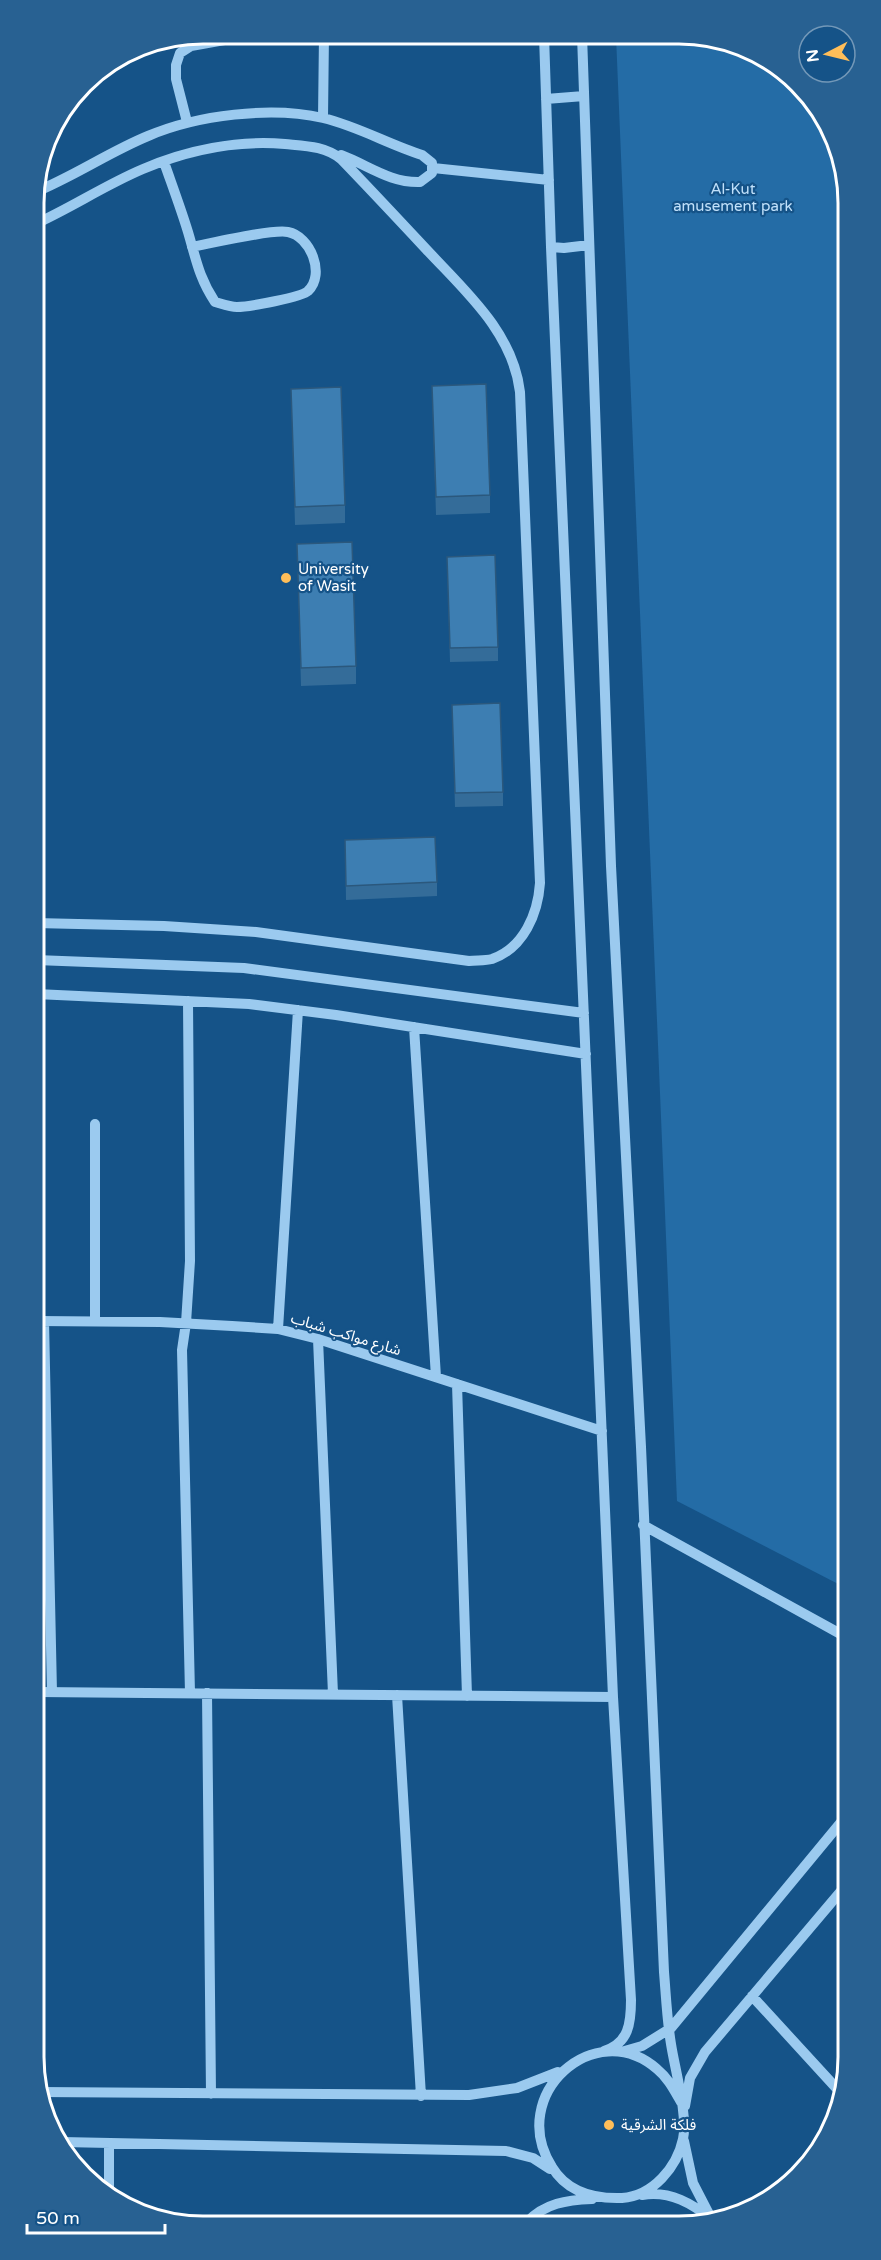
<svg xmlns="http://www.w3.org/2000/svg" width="881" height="2260" viewBox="0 0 881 2260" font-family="'Varela Round','Noto Sans Arabic',sans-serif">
<rect width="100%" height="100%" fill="#155388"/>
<path fill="#246ca6" d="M616 36H711L791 75 842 159 846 1588 677 1501Z"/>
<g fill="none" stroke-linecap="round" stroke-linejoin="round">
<path stroke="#9bcaef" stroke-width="10" d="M544 35 551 247 613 1697 631 2000C631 2023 629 2043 604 2051
M582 35 611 866 641 1447 664 1972C666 1996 667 2020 671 2044 675 2070 688 2115 683 2139 677 2167 653 2196 622 2198 594 2199 567 2192 552 2167 506 2095 595 2015 657 2069 668 2078 674 2090 681 2102
M546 99 584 96
M323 118 324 34
M187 122 176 79V65L180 53 191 46 264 33
M164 162C172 185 181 209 188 232 196 259 199 278 215 302 222 304 230 307 237 307 249 307 302 297 308 291 326 274 310 236 288 232 271 229 213 243 192 247
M433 168 549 180
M33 193C73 177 109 152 148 136 197 115 271 106 323 118 357 126 388 144 422 155L432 163V173L420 182C390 183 368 165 341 155
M33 225C71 208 105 185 143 169 187 150 237 140 285 144 306 146 325 146 341 159 370 189 398 219 426 249 465 291 513 332 520 392L540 883C538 913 524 948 492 959 485 961 476 960 469 961L256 932 164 926 35 923
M551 247 564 248 589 245
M36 960 244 968 584 1013
M36 994 249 1004 336 1015 586 1054
M188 1001 190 1261 186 1323 182 1350 190 1693
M414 1027 436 1377
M37 1321 160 1322 232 1326 278 1329 318 1339 602 1431
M44 1321 52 1692
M95 1321V1124
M278 1329 298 1010
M318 1339 333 1694
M457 1384 467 1696
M643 1525 846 1637
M38 1692 613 1697
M207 1693 211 2094
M397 1695 421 2096
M752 1996 839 2091
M621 2052 642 2046 671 2028 847 1815
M39 2092 469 2095 517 2088 558 2072
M685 2106 690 2078 705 2052 847 1884
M684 2141 693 2183 709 2214
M62 2142 506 2151 533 2158 550 2169
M109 2143V2191
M642 2195C670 2190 693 2204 714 2221
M527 2222C545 2203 567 2200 592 2199"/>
</g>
<path fill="#346c99" d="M432 386 490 495V513L436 515Z
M291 389 345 505V523L295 525Z
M297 544 356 666V684L301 686Z
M447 557 498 647V661L450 662Z
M452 705 503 792V806L455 807Z
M345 840 437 882V896L346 900Z"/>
<path fill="#3d7eb2" stroke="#2b587d" stroke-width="1.5" d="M486 384 490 495 436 497 432 386Z
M341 387 345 505 295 507 291 389Z
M352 542 356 666 301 668 297 544Z
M495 555 498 647 450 648 447 557Z
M500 703 503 792 455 793 452 705Z
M435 837 437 882 346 886 345 840Z"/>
<g fill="#ffbe59" stroke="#155388" stroke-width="2">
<circle cx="286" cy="578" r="6"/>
<circle cx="609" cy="2125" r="6"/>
</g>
<g text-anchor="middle" stroke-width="4.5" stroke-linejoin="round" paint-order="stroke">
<g font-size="15" fill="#c1e1fb" stroke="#155388">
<text x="733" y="194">Al-Kut<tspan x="733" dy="17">amusement park</tspan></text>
</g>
<g font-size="15" fill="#fff" stroke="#155388" text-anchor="start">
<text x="298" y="574">University<tspan x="298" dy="17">of Wasit</tspan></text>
<text x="621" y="2130">فلكة الشرقية</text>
</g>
<g font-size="15" fill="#fff" stroke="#155388">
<text transform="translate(346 1334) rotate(17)" y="5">شارع مواكب شباب</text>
</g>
</g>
<path d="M0 0H881V2260H0ZM203 44H679A159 159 0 0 1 838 203V2057A159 159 0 0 1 679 2216H203A159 159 0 0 1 44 2057V203A159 159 0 0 1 203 44Z" fill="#286192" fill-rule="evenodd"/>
<path fill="none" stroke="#fff" stroke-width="3" d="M203 44H679A159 159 0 0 1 838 203V2057A159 159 0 0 1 679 2216H203A159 159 0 0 1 44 2057V203A159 159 0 0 1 203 44Z"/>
<g transform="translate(827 54) rotate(263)"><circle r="28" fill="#155388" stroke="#7398b8" stroke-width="1.5"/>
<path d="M0-4.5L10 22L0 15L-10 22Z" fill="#ffbe59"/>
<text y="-9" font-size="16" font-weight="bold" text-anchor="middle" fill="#ffffff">N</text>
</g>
<path d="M27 2224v9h138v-9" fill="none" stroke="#ffffff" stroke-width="3"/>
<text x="36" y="2224" font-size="18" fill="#ffffff" stroke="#155388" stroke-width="4.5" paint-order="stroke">50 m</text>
</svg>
